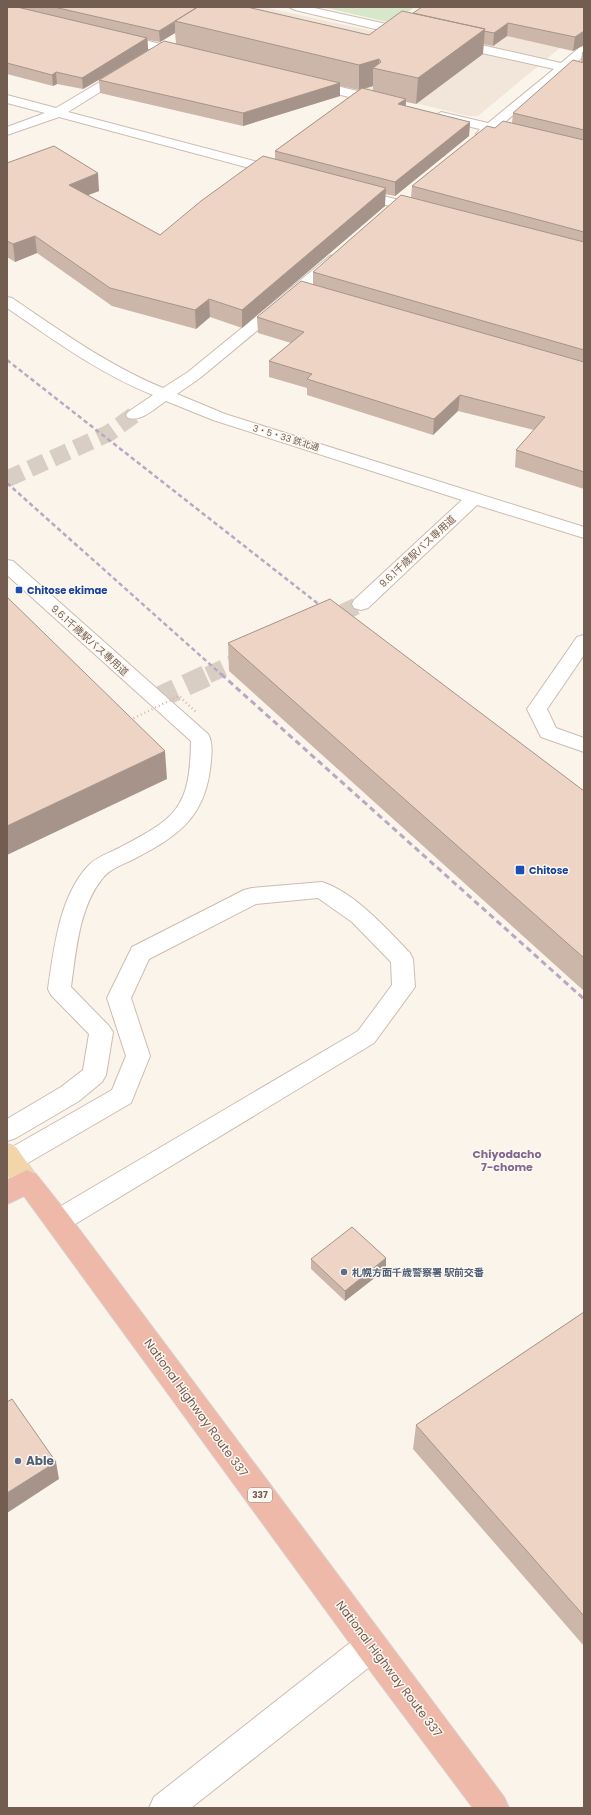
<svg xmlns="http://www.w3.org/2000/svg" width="591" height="1815" viewBox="0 0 591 1815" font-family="Poppins,'Noto Sans JP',sans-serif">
<rect width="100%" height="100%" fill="#fbf4eb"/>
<path fill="#f2e6da" d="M244 7H264L395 36 584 28 478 116H468L179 45Z"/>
<path fill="#d7e7ca" d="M322 7H415L392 23Z"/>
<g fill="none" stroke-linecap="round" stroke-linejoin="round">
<path stroke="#d9cec4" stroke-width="17" stroke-dasharray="17 8" stroke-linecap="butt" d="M7 479 109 433 134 415
M318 624 361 604
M208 675 256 653"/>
<path stroke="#d9cec4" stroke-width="22" stroke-dasharray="22 11" stroke-linecap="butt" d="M156 699 210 674"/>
<defs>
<path id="minor" d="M289 7H310L409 29 415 33 409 37 295 10Z
M119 34 186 50 188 53 182 57 115 41 113 38Z
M454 39 561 63 580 47 584 46V56L572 66 584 68V76L565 72 500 126 520 130 521 133 520 136 515 137 493 132 487 137H477L476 134 480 129 436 119 435 116 441 112 488 123 554 69 450 46 448 43 450 40Z
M125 67 129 68 131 71 129 74 68 112 284 169 286 172 284 175 279 176 59 117 7 135V127L45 113 7 103V95L56 108Z
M311 80 387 98 389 101 383 105 307 87 305 84 307 81Z
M357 189 425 207 427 210 425 213 420 214 352 196 350 193 352 190Z
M335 255 340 256 342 259 340 262 200 378 177 394 225 414 584 527V538L477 505 368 608 361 610 354 608 352 604 354 600 462 500 213 420 166 401C155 408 142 422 128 418L126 415 128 412 153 395C100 374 54 340 7 308V297L12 298C61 331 109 366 163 388L188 372 330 256Z
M7 560 13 561 208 734C214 744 211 759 210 770 203 821 174 838 132 860 122 865 109 869 102 879 79 907 76 952 71 987L109 1026 113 1032 106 1075 102 1082 79 1101 16 1138 7 1141V1119L61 1087 83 1070 89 1034 51 995 48 989C54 949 59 897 88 866 96 857 109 853 119 848 176 818 190 809 191 741L7 575Z
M584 635V655L547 709 556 728 584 738V752L541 737 527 709 577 637Z
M322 882C354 892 387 929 410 953L413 959 415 987 374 1043 67 1229 58 1232 49 1229 45 1221 49 1213 358 1031 392 985 391 962 352 922 318 898 256 904 149 959 131 998 150 1056 131 1103 21 1167 12 1170 7 1169V1150L112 1090 126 1056 107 998 132 947 244 890 252 888Z
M371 1631 382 1635 386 1646 382 1657 191 1808H149L154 1797 360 1635Z"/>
<path id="major" d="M7 1144 16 1147 40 1181 36 1188 27 1192 18 1188 7 1173Z"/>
<path id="highway" d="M27 1170 36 1174 67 1213 504 1797 509 1808H473L360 1657 24 1196 7 1204V1180Z"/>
</defs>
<use href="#minor" stroke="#ccbcb1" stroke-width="2"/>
<use href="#major" stroke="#d8d1ce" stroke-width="2"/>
<use href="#highway" stroke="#d8d1ce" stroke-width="2"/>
<use href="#minor" fill="#fff" fill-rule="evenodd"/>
<use href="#major" fill="#f2d6aa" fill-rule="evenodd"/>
<use href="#highway" fill="#eeb9a8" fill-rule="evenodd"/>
<path stroke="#b7a9c4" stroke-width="2.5" stroke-dasharray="4.5 3" stroke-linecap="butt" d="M7 360 326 610
M7 483 222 675"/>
<path stroke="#b7a9c4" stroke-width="3" stroke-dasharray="6 4" stroke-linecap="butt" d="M221 674 584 999"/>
<path stroke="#d3b7a8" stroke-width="2.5" stroke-dasharray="1 3" stroke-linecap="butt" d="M130 720 179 696 197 713"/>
</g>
<path fill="#ccb6a9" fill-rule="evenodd" d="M7 7H247L369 35 413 13 584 7V45L573 51 507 36 493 46 483 44V54L416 104 406 102V106L470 122 469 136 395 196 385 194V206L242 328 210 317 196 329 112 306 37 253 15 262 7 257V163L99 191 88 195 160 235 275 159V151L359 90 340 86V96L243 126 100 93 99 80 83 89 57 84 53 86 7 74ZM175 33 176 43 148 50V40L160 42ZM373 86V91L364 89Z
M584 51V489L515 467 516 450 534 430 458 411 433 435 307 395V388L269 377V361L291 343 258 333 257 317 313 285V272L411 197 412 186 495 128 512 123 513 113 581 62 582 52Z
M228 643 584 791V991L229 671Z
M311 1259 386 1269 345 1301 311 1269Z
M584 1312V1646L413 1449 416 1425Z"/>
<path fill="#a6948a" d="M175 22V33L160 42 159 31Z
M508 23 507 36 493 46 494 33Z
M485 29 483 54 416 104 418 78Z
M584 31V45L573 51 575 37Z
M147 38 148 50 83 89 82 78Z
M379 59V69L373 68V86L359 90V65Z
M56 72 57 84 53 86 52 75Z
M340 83V96L243 126V113Z
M406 99 405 112 398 104Z
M470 122 469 136 395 196V182Z
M98 173 99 191 70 202 69 185Z
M386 188 385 206 242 328V310Z
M35 236 37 253 15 262 13 244Z
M209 299 210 317 196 329 195 310Z
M460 395 458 411 433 435 434 419Z
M165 751 167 779 7 855V826Z
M386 1258V1269L345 1301V1291Z
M56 1462 59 1479 7 1513V1493Z"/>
<path fill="#edd4c5" stroke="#a6948a" d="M7 7H17L147 38 82 78 56 72 52 75 7 63Z
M54 7H190L196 8 159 31Z
M198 7H247L369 35 402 11 485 29 418 78 373 68 381 62 379 59 359 65 175 21Z
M422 7H584V31L575 37 508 23 494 33 484 31 485 29 413 13Z
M164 41 340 83 243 113 99 80Z
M573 60 584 63V130L513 113Z
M362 88 406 99 398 104 470 122 395 182 275 151Z
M503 121 584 140V232L412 186 487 126 495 128Z
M54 146 98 173 69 185 160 235 201 201 263 156 386 188 242 310 209 299 195 310 110 288 35 236 13 244 7 241V163Z
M401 195 584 242V350L313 272Z
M301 281 584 362V472L516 450 545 417 460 395 434 419 307 379 312 374 269 361 304 332 257 317Z
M7 597 165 751 7 826Z
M330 599 584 791V958L228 643Z
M352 1227 386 1258 345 1291 311 1259Z
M584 1312V1616L416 1425Z
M12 1399 56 1462 7 1493V1402Z"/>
<g fill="#1a4fb4" stroke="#fdf8f1" stroke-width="1.5">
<rect x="15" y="586" width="8" height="8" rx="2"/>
<rect x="515" y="865" width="10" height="10" rx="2"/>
</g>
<g fill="#5c6f8a" stroke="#fdf8f1" stroke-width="1.5">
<circle cx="344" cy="1272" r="4"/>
<circle cx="18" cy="1461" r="4"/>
</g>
<g text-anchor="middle" stroke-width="3" stroke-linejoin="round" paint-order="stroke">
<g font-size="9" fill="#735c50" stroke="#fdf8f1">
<text transform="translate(286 438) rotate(17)" y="3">3・5・33 鉄北通</text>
</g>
<rect fill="#fdf8f1" stroke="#9c8b80" stroke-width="1" x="248" y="1488" width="24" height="14" rx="3"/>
<g font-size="9" font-weight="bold" fill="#735c50">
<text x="260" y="1498">337</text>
</g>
<g font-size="10" fill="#735c50" stroke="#fdf8f1">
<text transform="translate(417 551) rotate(-43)" y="4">9.6.1千歳駅バス専用道</text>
<text transform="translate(90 640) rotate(42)" y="4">9.6.1千歳駅バス専用道</text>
</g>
<g font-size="10" font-weight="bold" fill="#164399" stroke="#fdf8f1" text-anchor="start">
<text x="27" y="594">Chitose ekimae</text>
<text x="529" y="874">Chitose</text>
</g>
<g font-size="10" font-weight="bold" fill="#4e5e75" stroke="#fdf8f1" text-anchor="start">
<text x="352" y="1276">札幌方面千歳警察署 駅前交番</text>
</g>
<g font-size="11" font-weight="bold" fill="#81688f" stroke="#fdf8f1">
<text x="507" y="1158">Chiyodacho<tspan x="507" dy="13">7-chome</tspan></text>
</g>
<g font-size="12" fill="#735c50" stroke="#fdf8f1">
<text transform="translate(196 1408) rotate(54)" y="4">National Highway Route 337</text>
<text transform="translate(389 1669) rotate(53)" y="4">National Highway Route 337</text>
</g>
<g font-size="12" font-weight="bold" fill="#4e5e75" stroke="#fdf8f1" text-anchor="start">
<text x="26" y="1465">Able</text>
</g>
</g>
<rect width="591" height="1815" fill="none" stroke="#735c50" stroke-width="16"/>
</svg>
